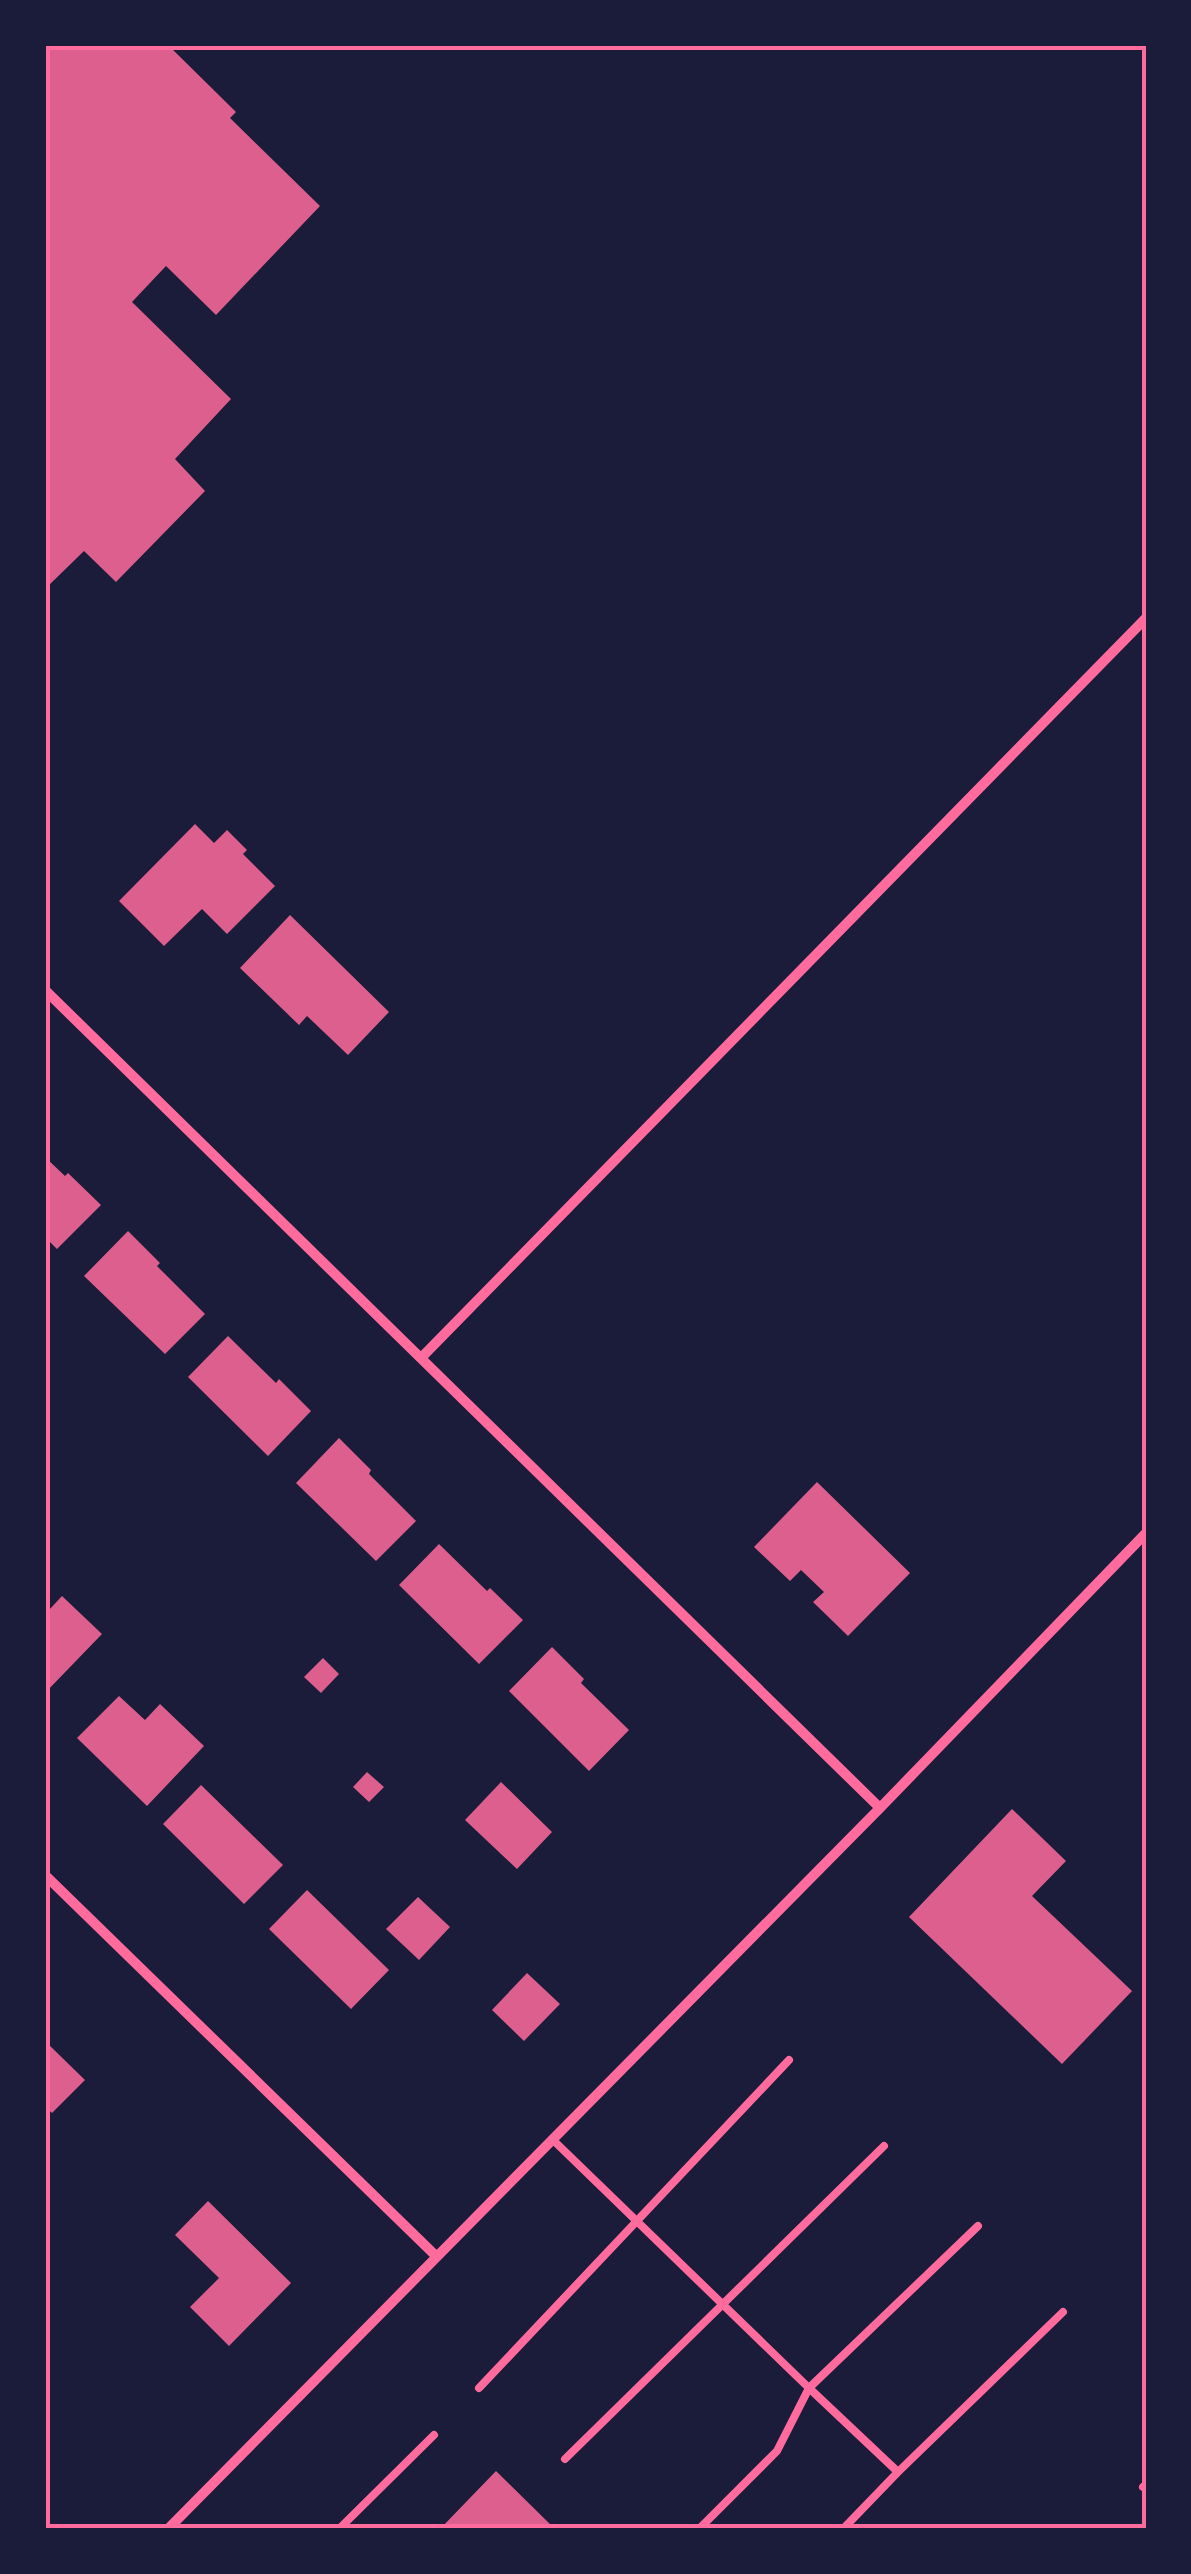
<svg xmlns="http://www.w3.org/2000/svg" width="1191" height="2574" viewBox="0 0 1191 2574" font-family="Arial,sans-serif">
<rect width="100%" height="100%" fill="#1b1b3a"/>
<path fill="#dd5f8e" d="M45 45H168L236 112 230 118 320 206 216 315 166 266 132 302 231 399 175 459 205 491 116 582 84 551 45 589Z
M195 824 214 843 227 830 247 850 243 854 275 886 227 934 202 909 164 946 119 901Z
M290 915 389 1012 348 1055 307 1016 299 1025 240 968Z
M45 1157 65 1176 68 1173 101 1205 57 1249 45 1237Z
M128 1231 160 1263 157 1266 205 1314 165 1354 84 1276Z
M228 1336 276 1383 279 1379 311 1411 268 1456 188 1377Z
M339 1438 371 1470 369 1474 416 1521 376 1561 296 1483Z
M817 1482 910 1573 848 1636 813 1602 824 1592 801 1570 790 1581 754 1547Z
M439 1544 487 1591 490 1588 523 1620 479 1664 399 1585Z
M62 1596 102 1634 45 1693V1606L49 1610Z
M552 1647 584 1679 581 1683 629 1730 589 1771 509 1691Z
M323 1658 339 1674 321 1693 304 1677Z
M119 1696 145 1720 160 1704 204 1746 147 1806 77 1738Z
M367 1772 384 1787 369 1802 353 1787Z
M501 1782 552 1832 517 1869 465 1820Z
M201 1785 283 1865 244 1904 163 1824Z
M1012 1809 1066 1861 1032 1896 1132 1991 1062 2064 909 1917Z
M307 1890 389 1970 351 2009 269 1929Z
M418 1897 450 1927 419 1960 386 1929Z
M527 1973 560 2004 524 2041 492 2010Z
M45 2041 85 2080 52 2113 45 2107Z
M208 2201 291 2283 229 2346 190 2307 219 2278 175 2235Z
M496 2471 555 2529H440Z"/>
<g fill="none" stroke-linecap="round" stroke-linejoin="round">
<path stroke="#ff6b9d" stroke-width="8" d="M552 2139 809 2388 978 2226
M479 2388 789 2060
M565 2459 884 2146
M1143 2487 1146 2489
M339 2529 434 2435
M699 2529 777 2451 809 2388 898 2472 1063 2312
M843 2529 898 2472"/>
<path stroke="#ff6b9d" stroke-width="10" d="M45 990 880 1808
M421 1358 1146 618
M45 1875 436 2256
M168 2529 880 1808 1146 1533"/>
</g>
<rect width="1191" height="2574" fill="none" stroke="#1b1b3a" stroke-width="95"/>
<rect x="48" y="48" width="1096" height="2478" fill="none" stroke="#ff6b9d" stroke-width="4"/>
</svg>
